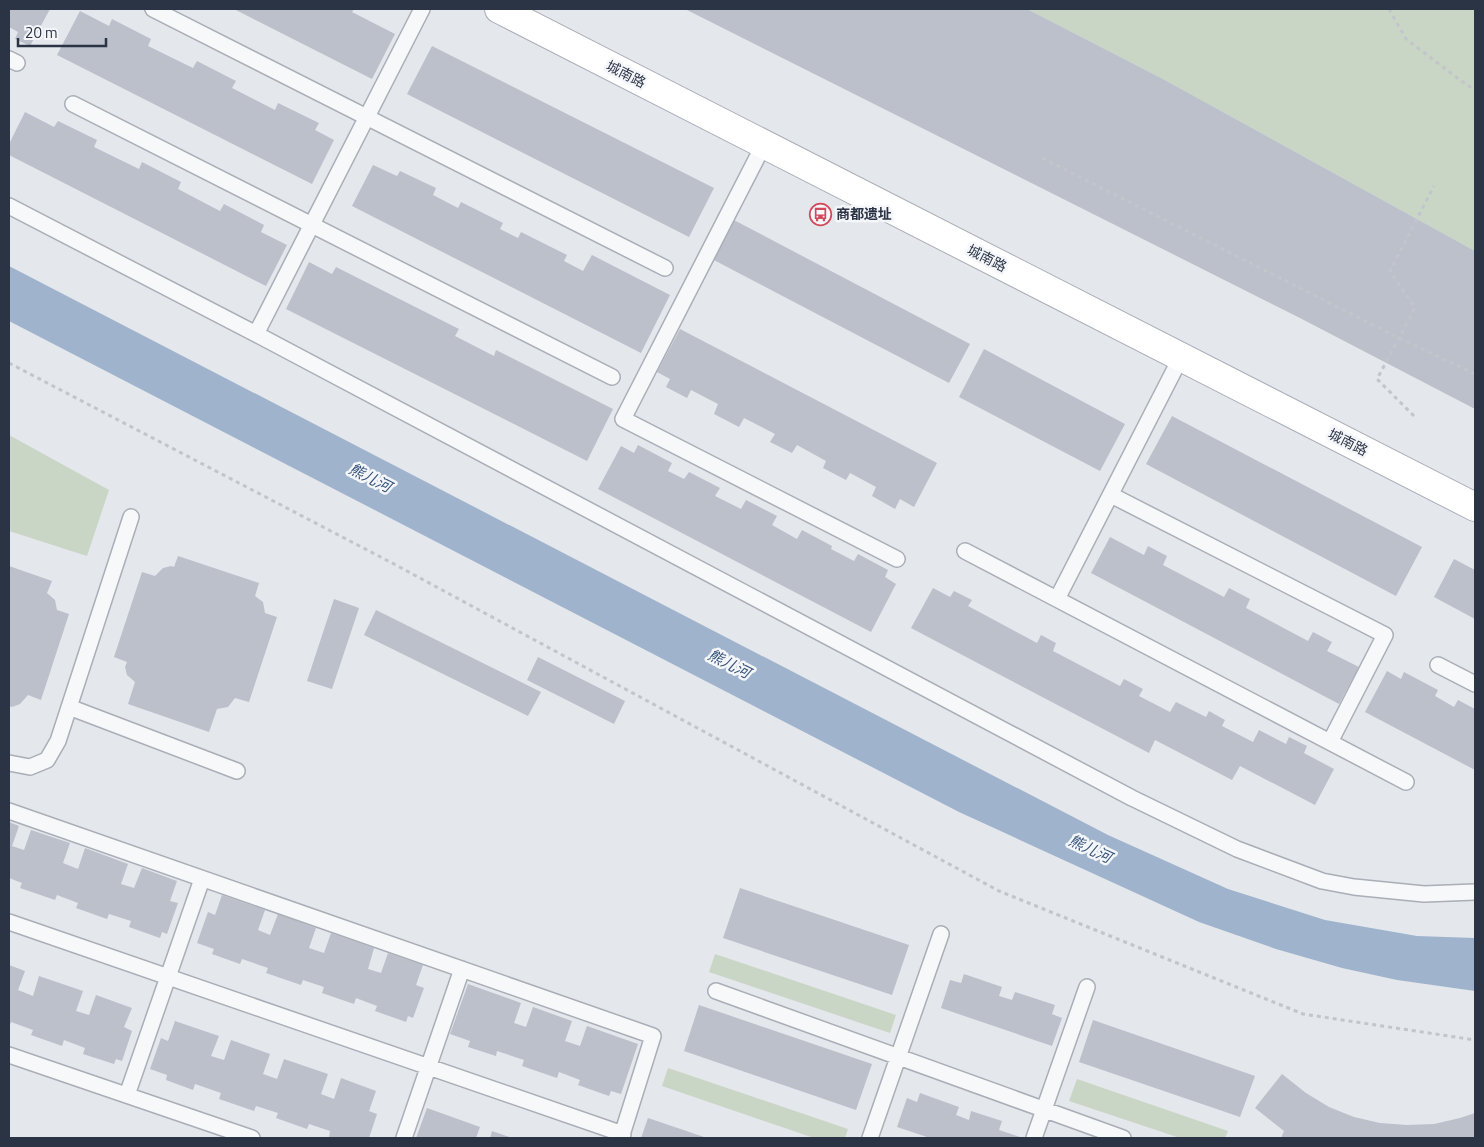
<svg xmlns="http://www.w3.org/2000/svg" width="1484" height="1147" viewBox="0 0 1484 1147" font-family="'Titillium Web','Noto Sans SC',sans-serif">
<rect width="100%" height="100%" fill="#e4e7ec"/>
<path fill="#c9d6c5" d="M1027 9H1475V251L1163 79Z
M9 435 109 490 87 556 9 531Z
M715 954 896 1015 890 1033 709 972Z
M668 1068 848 1129 845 1138H814L662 1086Z
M1077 1079 1228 1131 1225 1138H1180L1069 1101Z"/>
<path fill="#9fb4cc" d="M9 266 1108 835 1228 889 1325 920 1417 936 1475 938V991L1397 980 1342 968 1276 949 1199 922 959 812 9 321Z"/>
<path fill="#bbc0ca" d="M9 9H50L30 46 15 39 18 32 9 27Z
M234 9H354L352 12 395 34 372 79Z
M685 9H1027L1163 79 1475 251V409L1298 317Z
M80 11 109 26 112 19 151 39 148 46 193 68 197 61 236 81 232 88 275 110 278 103 319 123 315 130 334 140 312 184 57 55Z
M432 46 714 188 689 237 407 94Z
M25 112 54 127 58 121 97 140 94 147 139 169 142 162 181 182 178 189 220 211 224 204 264 225 261 232 287 245 266 286 9 155V144Z
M373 165 397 176 400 171 436 188 433 195 458 208 461 202 503 223 500 229 518 238 521 232 567 255 564 261 583 271 592 255 670 295 641 353 352 206Z
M730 218 970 344 949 383 710 258Z
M309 262 332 274 336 267 459 329 455 336 494 356 496 350 613 409 587 461 286 309Z
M680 329 937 463 914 507 900 499 895 509 872 496 876 487 850 473 846 480 823 468 826 461 797 445 792 453 770 442 775 434 744 418 739 427 714 414 718 404 691 390 687 398 666 387 670 379 657 372Z
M984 349 1125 424 1100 471 959 397Z
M1172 416 1422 547 1396 596 1146 464Z
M638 445 672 463 668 471 684 479 689 472 720 488 715 496 741 509 746 500 777 516 772 525 797 539 802 530 832 546 831 549 854 561 858 554 888 570 885 577 896 584 871 632 598 489 621 446 634 453Z
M1110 537 1144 555 1148 546 1167 556 1163 565 1224 597 1229 588 1250 599 1246 608 1308 641 1313 632 1332 642 1327 651 1359 667 1339 704 1091 573Z
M178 556 259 583 255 596 263 602 265 613 277 617 249 702 235 698 228 707 217 709 209 732 128 704 135 682 127 675 125 667 127 662 114 657 142 572 155 576 163 568 171 566 174 567Z
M1454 559 1475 570V619L1434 597Z
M9 566 52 581 47 593 55 600 57 610 69 614 41 700 28 695 20 704 12 707 9 706Z
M933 588 950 597 954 591 972 600 968 606 1037 643 1041 635 1056 643 1053 651 1120 686 1124 679 1143 689 1139 696 1170 712 1176 702 1206 717 1209 711 1225 720 1222 726 1253 742 1259 730 1286 744 1289 737 1307 746 1304 753 1334 769 1315 805 1240 766 1232 780 1155 740 1149 753 911 628Z
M334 599 359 608 332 689 307 681Z
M376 610 541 692 528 716 364 635Z
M538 657 625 701 614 724 527 680Z
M1387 671 1401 679 1404 672 1438 690 1435 696 1454 707 1458 700 1475 709V770L1365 712Z
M9 822 19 826 12 846 24 850 31 830 70 843 63 863 78 869 85 848 128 864 121 884 134 888 142 868 177 881 170 901 178 903 167 934 162 932 160 938 129 927 131 921 109 914 107 919 76 908 78 903 57 895 55 900 20 888 22 883 9 878Z
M740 888 909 945 892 995 723 938Z
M222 895 265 910 258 930 270 935 278 914 316 928 309 948 324 953 331 933 374 948 368 969 381 973 388 953 423 965 416 985 424 988 413 1018 408 1016 406 1022 375 1011 377 1006 356 998 354 1004 322 993 324 987 303 980 301 985 266 973 268 968 242 959 240 964 212 954 214 949 197 943 208 912 215 915Z
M9 965 25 971 18 990 33 996 39 976 83 991 76 1011 89 1015 96 995 132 1008 124 1027 132 1031 122 1061 116 1059 114 1064 83 1054 85 1048 64 1040 62 1046 31 1035 33 1030 11 1022 9 1028Z
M964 974 1002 987 999 996 1012 1000 1015 992 1055 1005 1052 1014 1062 1018 1052 1046 941 1008 950 980 961 983Z
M468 984 521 1003 514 1023 526 1027 533 1007 572 1021 565 1041 580 1046 587 1026 638 1044 621 1094 611 1091 609 1096 578 1085 580 1080 559 1072 557 1078 522 1066 524 1060 497 1051 496 1056 468 1047 470 1041 450 1034Z
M699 1005 872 1064 856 1110 684 1051Z
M1093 1020 1255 1076 1240 1117 1079 1062Z
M175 1021 219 1036 211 1056 224 1060 231 1040 270 1054 263 1074 277 1079 284 1059 328 1074 321 1094 334 1099 341 1078 376 1091 369 1111 377 1114 369 1138H332L329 1137 330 1131 309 1124 307 1129 276 1118 278 1113 256 1106 254 1111 219 1099 221 1093 195 1084 193 1090 166 1080 167 1075 150 1069 161 1038 168 1041Z
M1282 1074 1306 1093 1329 1107 1354 1117 1380 1123 1407 1125 1434 1124 1460 1118 1475 1113V1138H1281L1284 1131 1255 1108Z
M920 1093 959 1107 956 1115 969 1120 971 1111 1002 1121 999 1130 1020 1137 1019 1138H930L897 1127 907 1098 917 1102Z
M427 1108 480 1127 476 1138H416Z
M648 1118 707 1138H641Z
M492 1131 512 1138H490Z"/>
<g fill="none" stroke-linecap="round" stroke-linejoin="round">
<defs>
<path id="lane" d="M153 9 665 268
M9 59 17 63
M73 104 612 377
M764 144 623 419 897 559
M9 206 256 334 1132 798 1237 849 1322 881 1354 887 1424 894 1475 892
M256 334 422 9
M1111 495 1385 635 1330 742
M965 551 1406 782
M1057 599 1181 357
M1438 665 1475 684
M69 707 237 771
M9 763 30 767 47 760 58 741 131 517
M9 811 653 1036 621 1138
M9 922 623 1134
M716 991 1123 1138
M9 1055 252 1138
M127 1095 202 879
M404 1138 462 969
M870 1138 941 934
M1034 1138 1087 987"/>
<path id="secondary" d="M499 9 1475 507"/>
</defs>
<use href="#lane" stroke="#a9aeb7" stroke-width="18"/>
<use href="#secondary" stroke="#a9aeb7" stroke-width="30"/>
<path stroke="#c2c5cb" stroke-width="3" stroke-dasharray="4 4" stroke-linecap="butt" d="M1389 9 1406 39 1460 80 1475 90
M1042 158 1399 338 1475 374
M9 363 394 564 999 891 1303 1014 1475 1040"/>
<use href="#lane" stroke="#f7f8fa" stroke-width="15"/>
<use href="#secondary" stroke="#fff" stroke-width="28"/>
<path stroke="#c2c5cb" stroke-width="3" stroke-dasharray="4 4" stroke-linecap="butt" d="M1414 416 1377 379 1415 308 1390 271 1434 186"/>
</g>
<defs>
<symbol id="bus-ring" viewBox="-11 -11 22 22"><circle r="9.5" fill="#f4f6f9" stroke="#d1495b" stroke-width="1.5"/><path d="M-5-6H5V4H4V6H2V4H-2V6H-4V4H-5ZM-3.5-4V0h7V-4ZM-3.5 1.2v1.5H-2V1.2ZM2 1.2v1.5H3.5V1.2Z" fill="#d1495b"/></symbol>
</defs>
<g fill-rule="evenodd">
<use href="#bus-ring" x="808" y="202" width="25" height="25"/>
</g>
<g text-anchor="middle" stroke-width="5" stroke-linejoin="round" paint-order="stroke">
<g font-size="14" fill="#2b3445" stroke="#f4f6f9">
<text transform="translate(626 74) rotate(27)" y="5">城南路</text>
<text transform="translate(987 258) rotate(27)" y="5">城南路</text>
<text transform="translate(1348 442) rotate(27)" y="5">城南路</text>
</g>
<g font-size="14" font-weight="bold" fill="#2b3445" stroke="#f4f6f9" text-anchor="start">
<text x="836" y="219">商都遗址</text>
</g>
<g font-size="15" font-style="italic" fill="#34527a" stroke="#f4f6f9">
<text transform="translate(370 478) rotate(27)" y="5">熊儿河</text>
<text transform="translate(729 664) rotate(27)" y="5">熊儿河</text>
<text transform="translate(1090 849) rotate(25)" y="5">熊儿河</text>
</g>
</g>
<rect width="1484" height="1147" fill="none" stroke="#2b3445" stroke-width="20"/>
<path d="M18 38v8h88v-8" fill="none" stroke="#2b3445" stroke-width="2.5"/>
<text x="25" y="38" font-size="15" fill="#2b3445" stroke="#f4f6f9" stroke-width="4" paint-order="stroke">20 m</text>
</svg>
